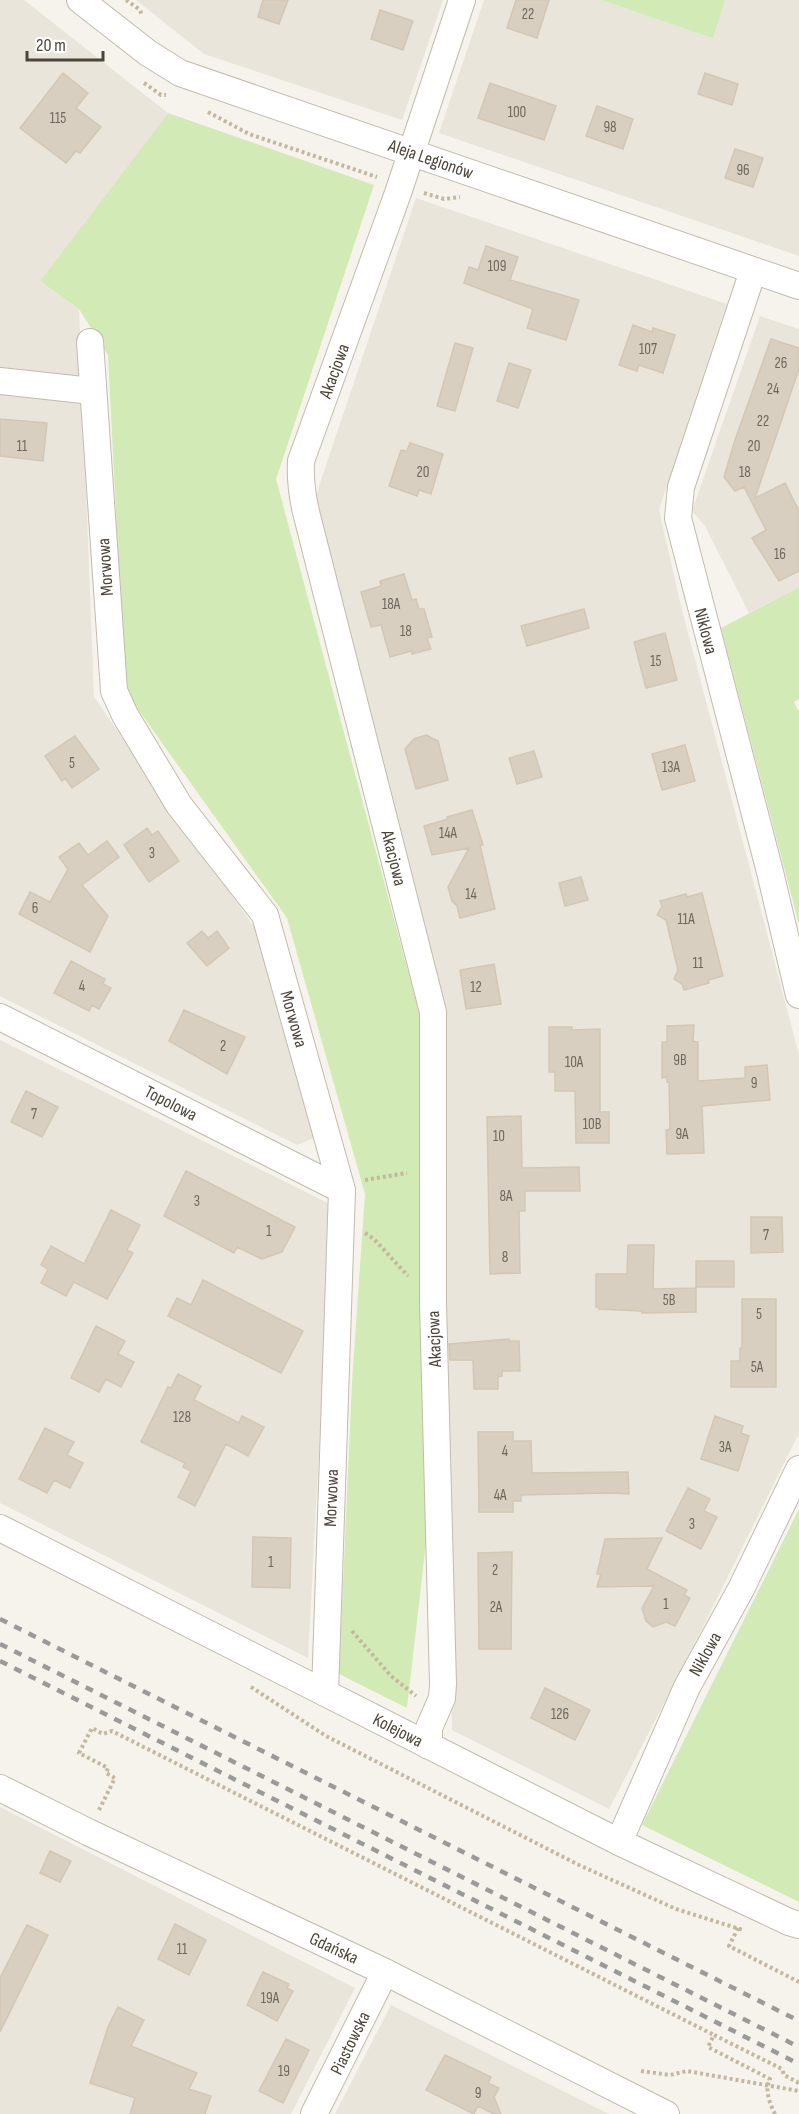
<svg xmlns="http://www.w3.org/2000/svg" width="799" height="2114" viewBox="0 0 799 2114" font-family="'Sofia Sans Condensed',sans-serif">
<rect width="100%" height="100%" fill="#f6f3ec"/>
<path fill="#eae5da" d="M0 0H24L168 113 40 281 79 309 94 697 259 934 316 1137 297 1145 0 996Z
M136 0H443L402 120 204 54Z
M484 0H601L712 37 725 0H799V256L439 133Z
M416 198 727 304 659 510 682 610 799 1055V1433L681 1671 609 1809 452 1730 443 1007 315 498Z
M760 316 799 329V587L749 613 705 526 692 511Z
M0 1040 332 1205 308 1658 0 1503Z
M0 1807 355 1988 291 2114H0Z
M391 2005 609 2114H335Z"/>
<path fill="#d2eab5" d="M601 0H725L713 38Z
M168 113 374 185 276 479 420 1016 429 1516 407 1708 339 1674 352 1382 365 1194 287 918 125 691 108 355 79 309 40 281Z
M799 587V699L794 702 799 712V924L721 628Z
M799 1509V1902L642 1825Z"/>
<path fill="#d8cfc1" stroke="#d3c7b4" stroke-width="1.5" d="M263 0H288L279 24 258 17Z
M516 0H549L537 38 507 28Z
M380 10 413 21 403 50 371 39Z
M63 73 88 93 76 108 101 127 80 153 76 151 66 163 20 128Z
M705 73 738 84 732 105 698 94Z
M490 83 556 106 544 140 478 118Z
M597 106 633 119 623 149 586 136Z
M735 149 763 158 753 187 725 178Z
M486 246 518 257 510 280 579 300 566 340 527 328 533 309 464 283 469 267 478 270Z
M633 325 652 332 653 328 675 335 663 373 639 365 637 371 619 365Z
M771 339 799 348V369L755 498 785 483 799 511V571L779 581 752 538 766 530 744 487 735 491 724 477 735 440Z
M455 343 473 348 455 411 437 406Z
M509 363 531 370 518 408 497 401Z
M0 419 47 423 43 461 0 456Z
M410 443 443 454 431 494 419 490 417 496 389 486 401 450 407 451Z
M404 574 412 600 416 599 419 609H424L432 637 427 638 431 649 412 654 411 651 390 657 381 625 371 627 361 592 381 586 380 581Z
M584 609 589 628 527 646 521 626Z
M665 633 677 680 646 688 634 642Z
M426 735 438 741 448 780 416 789 405 749 414 739Z
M75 736 99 769 72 788 65 778 62 781 45 756Z
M685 745 695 781 662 790 652 754Z
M534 751 542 777 517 784 509 758Z
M472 810 483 845H480L495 909 460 918 457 906 452 901 448 887 469 848 432 855 424 826 448 819 447 817Z
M147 828 152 835 158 831 179 861 149 882 124 845Z
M107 841 119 857 82 885 108 916 90 952 19 914 30 892 50 902 68 869 59 857 79 843 88 855Z
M581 877 588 900 565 906 559 883Z
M702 893 723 976 708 980 709 983 684 990 682 984 674 979 678 970 666 920 657 915 662 906 660 901 686 894 687 897Z
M202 931 208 938 217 931 229 948 207 966 187 943Z
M71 961 105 979 103 984 111 988 99 1009 92 1005 89 1011 54 993Z
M494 964 501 1004 466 1009 460 970Z
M184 1010 245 1037 227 1074 169 1041Z
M694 1025 693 1041 698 1042V1081L745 1078V1067L767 1065 770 1100 702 1106 704 1153 667 1154 666 1130 670 1129 669 1082H667V1077L662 1078V1042H667V1026Z
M549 1027H572V1030L600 1029V1112H609V1143H576L575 1091H555V1072H549Z
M26 1091 58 1107 42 1137 11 1122Z
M521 1116 522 1168 579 1167 580 1191H525V1211H519L520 1273 490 1274 487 1117Z
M186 1171 295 1227 282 1252 262 1259 237 1247 234 1253 164 1216Z
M111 1210 140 1225 127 1250 133 1253 107 1299 74 1282 66 1296 41 1283 48 1269 41 1265 51 1246 84 1264Z
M751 1217H782L783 1252 751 1253Z
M628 1245H654L653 1289 696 1288V1312L642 1313V1311L599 1309V1307H596V1274H627Z
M696 1261H734V1287H696Z
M203 1280 303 1331 281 1373 168 1316 177 1298 191 1305Z
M742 1299H776V1387H731V1361H740V1348H742Z
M96 1326 125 1341 118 1354 134 1362 121 1387 106 1379 99 1392 71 1378Z
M509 1339V1341H519L520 1371H502V1376L498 1377V1389H474L473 1360H450L449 1344Z
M178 1374 201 1386 194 1400 239 1423 242 1416 264 1427 248 1456 226 1444 195 1506 178 1497 191 1471 183 1467 185 1463 141 1442 168 1387 171 1388Z
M715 1416 743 1426 741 1433 749 1436 738 1471 701 1459Z
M45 1428 74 1442 67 1455 83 1463 70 1488 54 1480 47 1493 19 1479Z
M478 1432H513V1441H531L532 1473 628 1472 629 1494 608 1493 521 1495V1501H513V1512H479Z
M688 1488 710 1499 704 1511 717 1517 701 1549 666 1531Z
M253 1537 291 1538 290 1588 252 1587Z
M662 1538 647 1569 687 1590 684 1595 690 1598 675 1626 666 1622 653 1627 646 1621 642 1608 654 1586 597 1587 601 1574H597L605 1539Z
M512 1552 511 1649H479L478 1553Z
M545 1688 590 1710 575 1740 531 1718Z
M50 1851 71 1861 60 1882 40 1873Z
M175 1924 206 1940 189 1975 158 1959Z
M27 1925 48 1935 0 2032V1978Z
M263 1972 289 1984 287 1988 293 1991 277 2021 247 2005Z
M118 2007 144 2020 131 2046 197 2073 189 2089 211 2096 205 2114H130L135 2098 90 2083 108 2027Z
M286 2039 309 2050 283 2103 259 2091Z
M445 2055 491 2077 488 2083 499 2088 494 2097 501 2114H494L478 2106 474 2114 426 2090Z"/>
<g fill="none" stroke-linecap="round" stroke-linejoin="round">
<defs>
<path id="minor" d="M80 0 148 53 180 73 799 286
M753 271 681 487 678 518 770 872 799 995
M90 342 114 691 125 715 179 805 265 915 342 1190 325 1693
M0 381 92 391
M0 1017 342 1190
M0 1528 619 1842 789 1922 799 1925
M429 1746V1728L442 1698 443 1684 433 1303V1012L306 512C302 495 300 479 301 461L398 193 462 0
M0 1788 88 1832 385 1972 666 2114
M619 1842 687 1687 741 1589 799 1469
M314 2114 385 1972"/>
</defs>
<use href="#minor" stroke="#c2bbae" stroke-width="28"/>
<path stroke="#c4b79f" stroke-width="4" stroke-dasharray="3 3" stroke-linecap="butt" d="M126 0 140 10 142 16
M144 83 161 95H166
M208 112 249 134 377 177
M424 193 444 199 460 197
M365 1180 407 1173
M365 1233 374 1239 408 1276
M352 1631 391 1676 416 1696
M251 1687 326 1736 579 1865 676 1909 743 1930
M99 1810 115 1778 106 1773 108 1768 79 1753 92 1728 103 1734 112 1731 714 2035
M738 1928 729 1946 799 1982
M641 2071 670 2075 687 2071 799 2091
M775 2114C770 2104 764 2090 770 2079L708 2047 714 2035 782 2069 784 2075 799 2083"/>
<use href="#minor" stroke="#fff" stroke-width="26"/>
<path stroke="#9a9a9a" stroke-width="4.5" stroke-dasharray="8 8" stroke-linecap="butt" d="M0 1619 799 2021
M0 1644 799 2047
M0 1661 799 2064"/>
</g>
<g text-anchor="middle" stroke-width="5" stroke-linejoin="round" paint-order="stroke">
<g font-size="15" fill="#6e675b">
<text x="528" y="19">22</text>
<text x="517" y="117">100</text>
<text x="58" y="123">115</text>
<text x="610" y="132">98</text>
<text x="743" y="175">96</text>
<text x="497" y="271">109</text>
<text x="648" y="354">107</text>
<text x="781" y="368">26</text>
<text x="773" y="394">24</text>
<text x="763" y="426">22</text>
<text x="22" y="451">11</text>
<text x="754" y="451">20</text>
<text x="423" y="477">20</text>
<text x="745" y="477">18</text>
<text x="780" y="559">16</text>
<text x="391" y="609">18A</text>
<text x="406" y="636">18</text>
<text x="656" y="666">15</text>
<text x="72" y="768">5</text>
<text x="671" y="772">13A</text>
<text x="448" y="838">14A</text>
<text x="152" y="858">3</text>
<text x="471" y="899">14</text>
<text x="35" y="913">6</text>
<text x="686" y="924">11A</text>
<text x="698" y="968">11</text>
<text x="82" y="991">4</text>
<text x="476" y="992">12</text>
<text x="223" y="1051">2</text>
<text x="680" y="1065">9B</text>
<text x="574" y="1067">10A</text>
<text x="754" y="1088">9</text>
<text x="34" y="1119">7</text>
<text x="592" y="1129">10B</text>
<text x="682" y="1139">9A</text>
<text x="499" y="1141">10</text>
<text x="506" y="1201">8A</text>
<text x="197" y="1206">3</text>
<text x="269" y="1236">1</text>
<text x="766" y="1240">7</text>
<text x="505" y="1262">8</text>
<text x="669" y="1305">5B</text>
<text x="759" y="1319">5</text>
<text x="757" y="1372">5A</text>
<text x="182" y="1422">128</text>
<text x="725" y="1452">3A</text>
<text x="505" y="1456">4</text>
<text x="500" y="1500">4A</text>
<text x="692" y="1529">3</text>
<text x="271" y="1567">1</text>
<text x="495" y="1575">2</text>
<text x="666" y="1609">1</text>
<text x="496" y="1612">2A</text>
<text x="560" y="1719">126</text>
<text x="182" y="1954">11</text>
<text x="270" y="2003">19A</text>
<text x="284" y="2076">19</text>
<text x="478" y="2098">9</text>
</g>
<g font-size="18" fill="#4b4439" stroke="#fff">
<text transform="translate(431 159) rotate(19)" y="6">Aleja Legionów</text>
<text transform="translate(334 371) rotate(-70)" y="6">Akacjowa</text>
<text transform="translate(105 567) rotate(-94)" y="6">Morwowa</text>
<text transform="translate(706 631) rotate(75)" y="6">Niklowa</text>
<text transform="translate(394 858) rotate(76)" y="6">Akacjowa</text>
<text transform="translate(294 1019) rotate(74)" y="6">Morwowa</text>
<text transform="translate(171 1103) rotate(27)" y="6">Topolowa</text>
<text transform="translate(434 1339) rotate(-92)" y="6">Akacjowa</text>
<text transform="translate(331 1498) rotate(-88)" y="6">Morwowa</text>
<text transform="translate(705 1654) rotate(-61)" y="6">Niklowa</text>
<text transform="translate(398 1730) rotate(27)" y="6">Kolejowa</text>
<text transform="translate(334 1948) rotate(25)" y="6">Gdańska</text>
<text transform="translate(350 2043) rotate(-64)" y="6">Piastowska</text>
</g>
</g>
<path d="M27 51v9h76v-9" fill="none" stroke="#4b4439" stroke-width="3"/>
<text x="36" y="51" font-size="18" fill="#4b4439" stroke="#ffffff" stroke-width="4.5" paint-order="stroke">20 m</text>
</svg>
